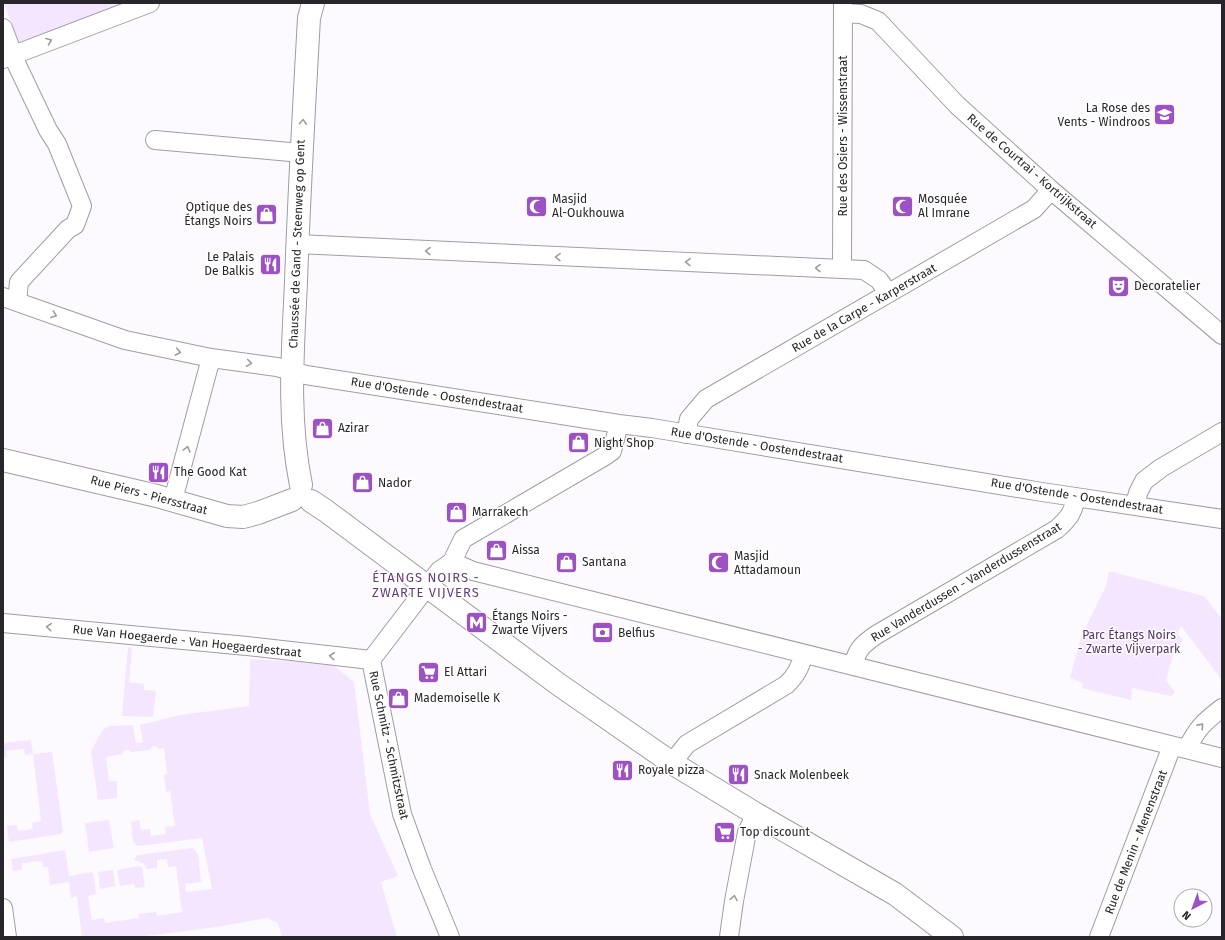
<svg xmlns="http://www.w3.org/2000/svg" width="1225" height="940" viewBox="0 0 1225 940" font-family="'Fira Sans',sans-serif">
<rect width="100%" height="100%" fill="#fdfaff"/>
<path fill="#f4e6fe" d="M4 3H124L125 5 18 42Z
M1109 571 1204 596 1222 619V680L1181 626 1178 634 1183 641 1175 648 1166 680 1175 692 1171 696 1132 688 1131 700 1082 688 1083 683 1070 678 1081 637 1106 586Z
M128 647 132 648 129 682 144 684V690L156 691 153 717 122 716Z
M250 659 332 664 354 682 370 814 398 876 381 882 397 937H282L278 923 267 918 217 927 138 937H82L77 896 71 898 69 882 50 885 48 867H43L42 861 22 863V870L13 871 11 859 65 850 69 876 93 872 96 894 88 896 92 920 104 918 105 923 139 918 138 914 156 912 157 916 182 912 176 866 168 867 167 859 157 860V868L147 869 143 863 134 860 137 855 193 848 198 854 201 882 185 884 186 892 212 889 202 838 140 846 136 845 133 841 131 822 139 820 141 830 150 829 151 836 166 834 165 827 175 826 170 791 166 792 164 775 167 774 164 748 159 749 155 746 152 747 150 750 131 752 129 750H125L122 754 106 757 109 781H117V798L98 800 91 751 99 736 104 729 110 726 133 725 136 743 143 742 140 725 180 715 249 706Z
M31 740 33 754 52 752 63 832 61 834 9 842 7 826 17 825 18 831 33 829 32 823 41 821 33 754 25 755 24 749 6 751 7 757 3 758V743Z
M109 820 114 848 89 852 85 823Z
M138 866 142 867 145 887 135 888 134 884 120 886 117 870Z
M113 870 115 886 100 889 98 872Z"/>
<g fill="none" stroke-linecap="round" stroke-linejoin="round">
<defs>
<path id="street" d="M843 13 861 14 878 21 957 105 1051 190 1222 335
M3 28 17 65 48 130 57 144 82 206 75 225 68 229 19 282 17 302
M3 59 150 3
M155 140 301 153
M297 244 864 270 879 280 888 293
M842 269 843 3
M3 297 125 340 211 358 277 367 306 375 619 424 652 428 1042 492 1222 519
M686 434 689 419 706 399 1034 209 1051 190
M173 500 211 358
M1135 505 1138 493 1144 481 1161 468 1222 432
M452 562 473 571 1222 758
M3 623 247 646 371 660
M853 665C858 648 862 645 876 635L1057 529C1069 518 1073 513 1076 497
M1187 749C1197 728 1204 722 1222 708
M672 763 687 744 786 685C796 676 800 667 804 654
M3 908 7 937
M450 937 422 869 402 814 371 660 439 571 452 562 463 539 605 456 612 451 619 424
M729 937 734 901 747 832 756 814
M1099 937 1172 746"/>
<path id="secondary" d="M3 460 157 496 227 516 243 517 258 513 292 500
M301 485C287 416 293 351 296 282 299 194 304 106 309 18L313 3
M311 501 326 511 558 684 672 763 756 814 895 894 952 937"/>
</defs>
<use href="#street" stroke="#a19ba5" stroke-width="20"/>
<use href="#secondary" stroke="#a19ba5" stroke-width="24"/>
<use href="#street" stroke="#fff" stroke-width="18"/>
<use href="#secondary" stroke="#fff" stroke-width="22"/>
</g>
<defs><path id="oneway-chevron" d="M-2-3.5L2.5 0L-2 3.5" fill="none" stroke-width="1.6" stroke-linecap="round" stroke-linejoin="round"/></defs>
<g stroke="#9e9d9f">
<use href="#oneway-chevron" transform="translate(49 41) rotate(-21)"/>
<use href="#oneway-chevron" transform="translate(303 122) rotate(-87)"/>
<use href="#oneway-chevron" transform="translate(428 251) rotate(-178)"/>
<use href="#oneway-chevron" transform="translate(558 257) rotate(-178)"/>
<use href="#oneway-chevron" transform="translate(688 262) rotate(-178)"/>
<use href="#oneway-chevron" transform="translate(818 268) rotate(-178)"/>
<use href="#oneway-chevron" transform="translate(54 315) rotate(20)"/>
<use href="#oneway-chevron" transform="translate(178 352) rotate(11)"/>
<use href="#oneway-chevron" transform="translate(249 363) rotate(8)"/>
<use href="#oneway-chevron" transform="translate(187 449) rotate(-75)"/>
<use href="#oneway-chevron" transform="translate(49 627) rotate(-175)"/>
<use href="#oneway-chevron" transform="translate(332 656) rotate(-174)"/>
<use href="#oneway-chevron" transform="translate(1201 726) rotate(-48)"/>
<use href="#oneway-chevron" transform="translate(734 898) rotate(-80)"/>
</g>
<defs>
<symbol id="school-square" viewBox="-11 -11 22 22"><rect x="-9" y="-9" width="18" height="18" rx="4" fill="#9c51c4" stroke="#fff"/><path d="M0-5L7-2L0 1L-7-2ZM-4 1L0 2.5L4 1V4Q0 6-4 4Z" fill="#fff"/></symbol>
<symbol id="mosque-square" viewBox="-11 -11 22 22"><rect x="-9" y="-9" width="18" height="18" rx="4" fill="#9c51c4" stroke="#fff"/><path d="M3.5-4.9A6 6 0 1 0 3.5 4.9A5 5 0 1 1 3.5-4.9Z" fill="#fff"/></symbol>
<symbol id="shop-square" viewBox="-11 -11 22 22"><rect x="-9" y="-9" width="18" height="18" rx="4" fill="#9c51c4" stroke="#fff"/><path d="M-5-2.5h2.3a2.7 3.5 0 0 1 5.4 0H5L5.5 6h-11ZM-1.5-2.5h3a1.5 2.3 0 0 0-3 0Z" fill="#fff"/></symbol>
<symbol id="restaurant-square" viewBox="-11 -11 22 22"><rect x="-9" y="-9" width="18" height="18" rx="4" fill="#9c51c4" stroke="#fff"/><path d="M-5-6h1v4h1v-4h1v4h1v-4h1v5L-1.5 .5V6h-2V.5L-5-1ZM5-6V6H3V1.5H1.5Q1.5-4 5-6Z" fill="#fff"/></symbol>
<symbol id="theatre-square" viewBox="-11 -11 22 22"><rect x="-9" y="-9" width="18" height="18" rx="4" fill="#9c51c4" stroke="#fff"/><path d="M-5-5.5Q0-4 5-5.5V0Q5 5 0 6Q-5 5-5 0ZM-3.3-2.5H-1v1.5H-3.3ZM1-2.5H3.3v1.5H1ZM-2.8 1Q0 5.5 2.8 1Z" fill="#fff"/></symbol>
<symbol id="metro-square" viewBox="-11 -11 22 22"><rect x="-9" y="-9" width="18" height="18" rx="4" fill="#9c51c4" stroke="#fff"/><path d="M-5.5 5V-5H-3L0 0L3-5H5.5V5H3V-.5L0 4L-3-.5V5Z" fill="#fff"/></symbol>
<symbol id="bank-square" viewBox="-11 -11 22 22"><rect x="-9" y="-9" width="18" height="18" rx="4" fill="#9c51c4" stroke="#fff"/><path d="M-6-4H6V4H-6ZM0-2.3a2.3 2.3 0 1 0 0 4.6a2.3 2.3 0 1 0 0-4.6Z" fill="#fff"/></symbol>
<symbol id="supermarket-square" viewBox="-11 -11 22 22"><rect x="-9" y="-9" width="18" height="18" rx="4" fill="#9c51c4" stroke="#fff"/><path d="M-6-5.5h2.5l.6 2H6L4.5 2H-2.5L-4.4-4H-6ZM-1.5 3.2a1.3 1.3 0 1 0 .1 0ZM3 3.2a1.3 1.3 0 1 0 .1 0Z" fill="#fff"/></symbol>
</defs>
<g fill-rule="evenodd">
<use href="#school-square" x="1152" y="102" width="25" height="25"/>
<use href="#mosque-square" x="524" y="194" width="25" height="25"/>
<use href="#mosque-square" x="890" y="194" width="25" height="25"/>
<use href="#shop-square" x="254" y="202" width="25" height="25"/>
<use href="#restaurant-square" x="258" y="252" width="25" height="25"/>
<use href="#theatre-square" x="1106" y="274" width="25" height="25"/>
<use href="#shop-square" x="310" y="416" width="25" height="25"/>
<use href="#shop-square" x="566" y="430" width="25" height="25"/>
<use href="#restaurant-square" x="146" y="460" width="25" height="25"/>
<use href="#shop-square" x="350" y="470" width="25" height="25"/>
<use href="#shop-square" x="444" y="500" width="25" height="25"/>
<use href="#shop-square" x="484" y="538" width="25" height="25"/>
<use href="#shop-square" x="554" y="550" width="25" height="25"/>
<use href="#mosque-square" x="706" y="550" width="25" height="25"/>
<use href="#metro-square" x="464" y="610" width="25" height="25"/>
<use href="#bank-square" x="590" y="620" width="25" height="25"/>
<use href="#supermarket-square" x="416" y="660" width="25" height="25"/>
<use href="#shop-square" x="386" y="686" width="25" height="25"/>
<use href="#restaurant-square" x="610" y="758" width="25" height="25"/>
<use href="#restaurant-square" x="726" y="762" width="25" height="25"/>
<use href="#supermarket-square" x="712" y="820" width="25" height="25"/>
</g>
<g text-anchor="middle" stroke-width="3" stroke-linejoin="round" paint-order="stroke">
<g font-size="12" fill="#28262a" stroke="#fff" text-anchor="start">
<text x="1150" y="112" text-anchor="end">La Rose des<tspan x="1150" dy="14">Vents - Windroos</tspan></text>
<text x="552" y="203">Masjid<tspan x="552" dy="14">Al-Oukhouwa</tspan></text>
<text x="918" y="203">Mosquée<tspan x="918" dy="14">Al Imrane</tspan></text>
<text x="252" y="211" text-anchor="end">Optique des<tspan x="252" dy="14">Étangs Noirs</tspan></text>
<text x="254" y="261" text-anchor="end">Le Palais<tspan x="254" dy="14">De Balkis</tspan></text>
<text x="1134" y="290">Decoratelier</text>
<text x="338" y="432">Azirar</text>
<text x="594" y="447">Night Shop</text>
<text x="174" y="476">The Good Kat</text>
<text x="378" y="487">Nador</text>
<text x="472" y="516">Marrakech</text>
<text x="512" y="554">Aissa</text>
<text x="734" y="560">Masjid<tspan x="734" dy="14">Attadamoun</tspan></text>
<text x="582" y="566">Santana</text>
<text x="492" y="620">Étangs Noirs -<tspan x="492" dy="14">Zwarte Vijvers</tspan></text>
<text x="618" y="637">Belfius</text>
<text x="444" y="676">El Attari</text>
<text x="414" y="702">Mademoiselle K</text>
<text x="638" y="774">Royale pizza</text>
<text x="754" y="779">Snack Molenbeek</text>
<text x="740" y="836">Top discount</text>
</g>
<g font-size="12" fill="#28262a" stroke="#fff">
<text transform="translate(843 136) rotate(-90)" y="4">Rue des Osiers - Wissenstraat</text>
<text transform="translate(1032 171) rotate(41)" y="4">Rue de Courtrai - Kortrijkstraat</text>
<text transform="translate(297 244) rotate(-88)" y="4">Chaussée de Gand - Steenweg op Gent</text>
<text transform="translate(864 308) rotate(-30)" y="4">Rue de la Carpe - Karperstraat</text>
<text transform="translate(437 395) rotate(9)" y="4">Rue d'Ostende - Oostendestraat</text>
<text transform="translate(757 445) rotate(9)" y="4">Rue d'Ostende - Oostendestraat</text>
<text transform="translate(149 495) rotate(15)" y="4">Rue Piers - Piersstraat</text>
<text transform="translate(1077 496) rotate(9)" y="4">Rue d'Ostende - Oostendestraat</text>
<text transform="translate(966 582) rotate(-31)" y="4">Rue Vanderdussen - Vanderdussenstraat</text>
<text transform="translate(187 641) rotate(6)" y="4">Rue Van Hoegaerde - Van Hoegaerdestraat</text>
<text transform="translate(389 745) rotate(78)" y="4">Rue Schmitz - Schmitzstraat</text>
<text transform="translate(1136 842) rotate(-69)" y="4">Rue de Menin - Menenstraat</text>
</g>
<g font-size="12" fill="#553169" stroke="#fff">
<text x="1129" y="639">Parc Étangs Noirs<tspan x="1129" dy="14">- Zwarte Vijverpark</tspan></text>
</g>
<g font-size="13" letter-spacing="1" fill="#623d77" stroke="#fff">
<text x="426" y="582">ÉTANGS NOIRS -<tspan x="426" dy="15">ZWARTE VIJVERS</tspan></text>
</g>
</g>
<rect width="1225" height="940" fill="none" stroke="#28262a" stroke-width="8"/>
<g transform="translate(1193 908) rotate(221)"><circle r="19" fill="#ffffff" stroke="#a9a8aa"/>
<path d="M0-3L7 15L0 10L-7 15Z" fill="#9c51c4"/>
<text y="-6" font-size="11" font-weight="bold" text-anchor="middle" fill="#28262a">N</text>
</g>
</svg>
